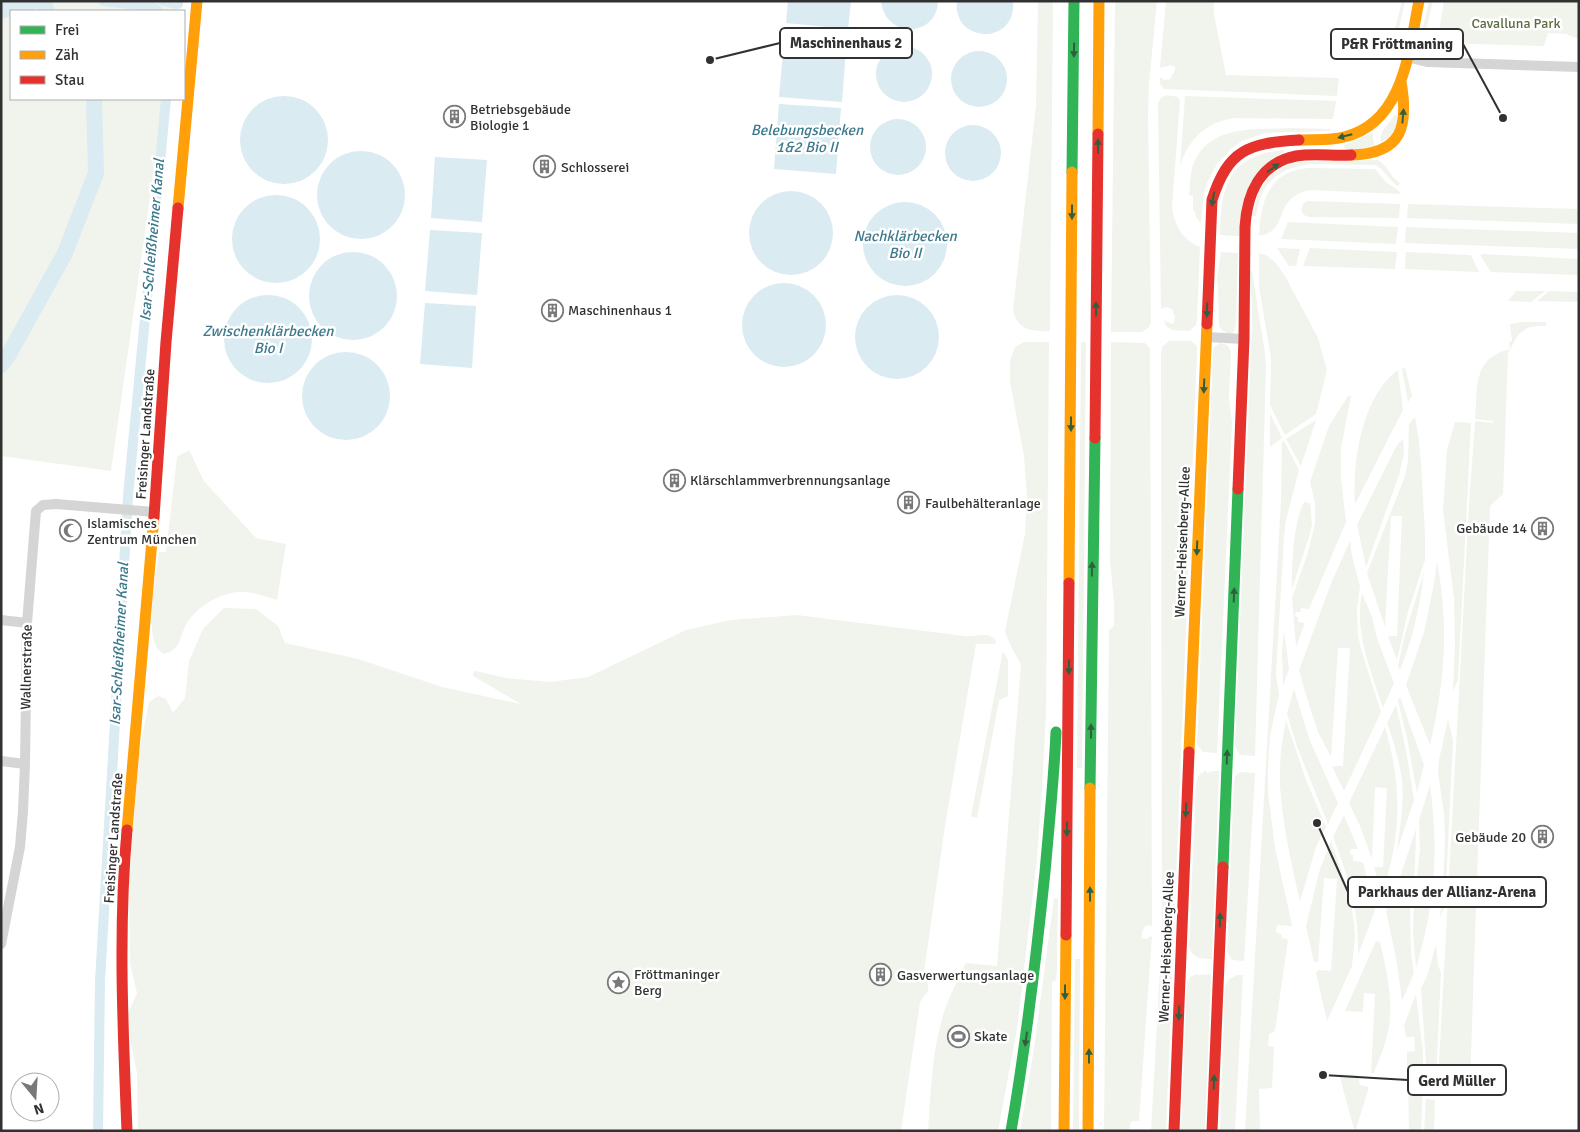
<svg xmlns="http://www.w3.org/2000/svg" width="1580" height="1132" viewBox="0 0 1580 1132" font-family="Signika,sans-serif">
<rect width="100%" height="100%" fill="#fff"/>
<path fill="#f1f4ec" d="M1 1H177L176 11H11V99H164L111 471 1 456Z
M1038 1H1053L1050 331C1031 331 1018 331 1013 310L1036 105Z
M1115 1H1157L1149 84 1148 113 1151 323 1149 327 1142 332H1111Z
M1166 1H1214V14L1226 75 1339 78 1337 96 1164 89 1160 84V77L1164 80 1170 79 1175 70V67L1171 65 1160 68Z
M1402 1H1405L1395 46 1391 45Z
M1429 1H1433L1423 44 1422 31Z
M1444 1H1579V39L1566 34 1548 33 1544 46 1437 43Z
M1167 95 1178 97 1180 102 1172 206C1174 224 1182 240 1200 247L1197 320 1196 325 1189 331C1179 330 1166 333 1164 320L1172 324 1174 323 1175 317 1172 309 1166 307 1161 309 1158 103 1161 98Z
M1185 96 1336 101 1333 119 1234 118C1206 122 1188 140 1180 166Z
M1397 114C1399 126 1392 138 1381 142 1378 132 1389 124 1394 116Z
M1291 128 1330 129V131L1265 133 1242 141 1231 149 1217 164 1207 183 1204 193 1201 223 1196 217 1195 211H1193V196L1189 195C1190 186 1190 177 1192 168 1206 124 1254 130 1291 128Z
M1372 133H1373V141L1376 147 1345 150 1344 145Z
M1284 150V153L1272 159 1239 236 1220 235C1221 186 1228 155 1284 150Z
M1378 160C1388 166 1390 177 1400 183L1398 186C1388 180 1385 170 1376 165L1309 164 1288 169 1276 176 1266 186 1260 198 1256 216H1252L1259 190 1273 173 1294 162Z
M1309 168 1375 169 1386 182 1399 191 1400 194 1310 190C1271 198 1291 231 1259 236 1261 201 1268 171 1309 168Z
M1307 201 1400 204 1399 218 1309 217 1304 215 1301 210 1303 204Z
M1408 204 1579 209V224L1407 218Z
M1288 222 1398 227 1396 244 1281 239Z
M1406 227 1579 233V249L1405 243Z
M1277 248 1300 249 1296 266H1289Z
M1310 248 1397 252 1395 269 1303 266Z
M1221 252 1238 253 1236 326 1234 332 1229 334 1223 331 1219 326 1218 288 1217 279Z
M1406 252 1471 255 1479 272 1405 269Z
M1259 253 1266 255 1275 262 1285 276 1318 338 1327 370 1316 414 1285 435 1270 405 1271 358 1259 287Z
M1484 254 1579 259V275L1491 272 1480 255Z
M1249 271H1252L1265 353 1266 367 1255 756 1240 755 1235 746 1252 326V303Z
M1516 291H1545L1531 302 1508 301Z
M1549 291 1579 292V300L1576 302 1537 301Z
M1521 322H1546V326C1531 325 1521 328 1514 342 1512 346 1511 349 1508 352L1503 494 1490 506 1470 1082C1451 1083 1443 1085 1439 1063L1469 505 1475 421 1493 423V421L1475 419C1478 387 1472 358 1510 349L1509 342 1512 341 1510 324Z
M1169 341H1191L1197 346V352L1166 1131H1151L1162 933 1161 353 1162 347Z
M1024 342H1049L1046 716 1042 788 1037 859 1017 1029 998 1131H928C931 1090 932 1047 945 1009 951 993 958 978 966 963L997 966 1021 665C1016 654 1008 643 1005 631L1025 534 1027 497 1024 456 1010 382V360L1015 347Z
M1081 342H1086L1082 768H1077Z
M1111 342 1145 343 1150 348V354L1152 926 1147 925C1143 928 1141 933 1142 938L1146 939 1152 936 1139 1121H1135L1131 1122 1129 1131H1104L1109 630 1114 626V602L1110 560Z
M1220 343 1227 345 1231 351 1229 398 1232 423 1217 753 1203 752 1197 744 1213 351 1214 347Z
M1405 367 1412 396 1408 402 1402 369Z
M1398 370 1403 410 1355 504C1352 464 1362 395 1398 370Z
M1348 396H1351L1341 448V478L1346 522 1309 609 1301 608 1300 612H1296L1295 616 1298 617V622L1305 623 1296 647 1292 598 1308 552 1315 524V503L1310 482 1329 426Z
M1270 413 1282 438 1270 447Z
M1415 417 1419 441 1421 463 1425 534V560L1408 612 1397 660 1388 636H1397L1402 516H1391L1385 627 1367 573 1405 476 1408 461 1409 424Z
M1316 420 1301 466 1286 439Z
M1455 422 1471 423 1458 680 1453 691 1455 645 1454 599 1443 510 1447 450Z
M1403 439 1404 453 1399 475 1366 567 1357 525 1397 445Z
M1282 441H1284L1299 470 1286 520 1284 537 1276 675 1279 694 1270 736 1268 769V792L1275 848 1292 925 1291 926 1277 925 1276 932 1281 934 1282 938 1288 939 1275 1031 1269 1034 1268 1046 1274 1047 1272 1088 1259 1089 1260 1131H1245L1281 501Z
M189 450 204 481 256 538 286 544 277 600C267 597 257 593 247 592 224 589 192 608 184 629 178 643 180 649 164 654 161 652 157 649 156 646 146 626 156 575 159 552H166L177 457Z
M1304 502 1310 503 1312 524 1310 534 1292 589C1292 564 1293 524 1304 502Z
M1350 541 1352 556 1360 586 1357 609 1358 635 1361 649 1381 712 1344 791 1332 766H1343L1350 648H1338L1331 757 1318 732 1306 695 1299 670 1332 581Z
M1437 561C1449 627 1445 681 1430 745L1406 685 1424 632 1434 584Z
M1424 572C1420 606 1413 638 1400 670L1398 666 1405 634Z
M1362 593 1372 617 1377 638 1394 683 1383 708C1371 671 1354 632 1362 593Z
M224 608 256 609 278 626 285 643 358 659 442 687 521 704 473 676V673L476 671 506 678 550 682 588 677 686 630 731 620 797 615 965 636C976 637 986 631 995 639L996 642 994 644H976L945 826 924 972H929L928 991 920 1002 901 1131H138L137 1073 131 1043 128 1014 137 993 130 964 129 877 139 752 149 702 158 696 166 699 173 713 185 698 189 661 203 629Z
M1284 631 1289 669 1283 686 1282 652Z
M1003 651 1008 660V696L999 700 977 818 971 816Z
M1294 689 1310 741 1338 803 1328 824 1296 744 1287 713Z
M1400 697 1424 765 1417 793 1407 738 1398 701Z
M1396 705 1406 750 1414 800 1397 851C1400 828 1404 804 1402 780 1399 760 1394 742 1387 723Z
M1448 719 1453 740 1445 906 1440 917 1443 888 1445 837 1444 815 1438 772 1439 760Z
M1286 720 1306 780 1326 827 1316 847 1300 901C1292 866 1284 832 1281 797 1278 771 1281 745 1286 720Z
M1385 727C1402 785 1402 835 1382 893L1374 867H1383L1387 788 1375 787 1372 859 1360 826 1349 803Z
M1206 770 1207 773 1213 771H1219L1212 959C1201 959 1191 958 1189 945L1196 784 1198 776Z
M1240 772 1255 773 1244 961 1232 960 1227 951 1234 781 1235 776Z
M1430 785C1439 851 1435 905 1416 968L1413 934 1414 900 1420 850 1419 820Z
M1344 815 1358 849H1351L1350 854 1353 855V861L1363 862 1375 910 1358 955C1359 908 1349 880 1333 837Z
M1416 829 1415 869 1410 907 1411 953 1414 973 1402 1001 1397 963 1386 911 1398 883Z
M1331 841 1350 896 1354 923 1355 937 1352 966 1327 1021 1316 973 1318 970 1331 971 1337 879 1324 878 1318 962H1314L1306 926 1320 869Z
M1054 898 1058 899 1057 972 1056 980 1052 982 1051 1131H1020L1034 1049Z
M1376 941 1380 942C1387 972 1395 1006 1387 1036 1384 1049 1378 1061 1374 1073H1371L1375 994 1364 993 1363 1012 1345 1011Z
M1436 945 1438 965 1441 973 1436 1080 1427 1078 1421 988 1427 976Z
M1075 959H1080L1079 1131H1073Z
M1196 974 1198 975 1211 974 1205 1131H1181L1187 983 1190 977Z
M1237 975H1243L1235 1131H1220L1225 986 1229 979Z
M1416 994 1423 1052V1073L1407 1069V1052L1415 1051 1414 1037H1406L1404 1025Z
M1339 1074 1358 1075 1360 1085 1369 1087 1356 1129H1354Z
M1408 1077 1423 1083 1421 1131H1409Z
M1426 1099 1435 1100 1434 1131H1424Z"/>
<path fill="#daebf1" d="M788 1H851L848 29 786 23Z
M881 1H938C937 38 885 39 881 1Z
M957 1H1013C1017 46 952 44 957 1Z
M785 32 847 36 842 102 779 97Z
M876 74a28 28 0 1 1 56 0a28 28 0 1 1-56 0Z
M951 79a28 28 0 1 1 56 0a28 28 0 1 1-56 0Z
M240 140a44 44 0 1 1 88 0a44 44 0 1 1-88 0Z
M779 104 841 108 836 174 774 169Z
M870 147a28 28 0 1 1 56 0a28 28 0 1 1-56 0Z
M945 153a28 28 0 1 1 56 0a28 28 0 1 1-56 0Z
M317 195a44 44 0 1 1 88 0a44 44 0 1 1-88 0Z
M435 157 487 160 482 222 431 218Z
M749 233a42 42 0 1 1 84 0a42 42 0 1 1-84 0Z
M232 239a44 44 0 1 1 88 0a44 44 0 1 1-88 0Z
M863 244a42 42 0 1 1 84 0a42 42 0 1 1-84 0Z
M430 230 482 233 477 295 425 291Z
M309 296a44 44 0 1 1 88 0a44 44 0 1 1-88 0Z
M742 325a42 42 0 1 1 84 0a42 42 0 1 1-84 0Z
M855 337a42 42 0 1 1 84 0a42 42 0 1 1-84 0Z
M224 339a44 44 0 1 1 88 0a44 44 0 1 1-88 0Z
M425 303 476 306 472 368 420 364Z
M302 396a44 44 0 1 1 88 0a44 44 0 1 1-88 0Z"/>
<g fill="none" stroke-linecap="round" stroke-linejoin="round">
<path stroke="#daebf1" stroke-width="10" d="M103 1 153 7 158 11
M163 1 178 4
M98 1131 100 981 128 496 166 99"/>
<path stroke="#daebf1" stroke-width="16" d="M43 1 47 11
M1 11 34 1
M1 365 9 354 65 253 96 173 94 99"/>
<path stroke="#d5d5d5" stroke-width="10" d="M1406 57 1427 62 1579 67
M1206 337 1244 339
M1 620 27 623
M1 761 25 764
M1 944 20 847 23 811 25 764 27 623 36 511 43 505 56 504 154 512"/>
<path stroke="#30b455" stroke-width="11" d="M1072 172 1074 1
M1090 788 1095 438
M1223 867 1238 489
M1011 1131C1026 1045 1036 959 1045 872 1049 825 1054 779 1056 732"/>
<path stroke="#ff9f0a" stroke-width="11" d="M1098 134 1099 1
M1299 140C1314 139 1330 141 1344 137 1404 123 1409 50 1419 1
M1351 155C1402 154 1409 127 1401 82
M178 208 197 1
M1069 583 1072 172
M1189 752 1207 324
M127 830 154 517
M1064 1131 1066 935
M1088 1131 1090 788"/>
<path stroke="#e5322d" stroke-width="11" d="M1207 324 1212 200C1228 150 1248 143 1299 140
M1095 438 1098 134
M1238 489 1244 339 1245 227C1247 194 1260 163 1296 156 1313 153 1332 156 1351 155
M154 517 166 342 178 208
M1066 935 1069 583
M127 1131C123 1031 118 930 127 830
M1174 1131 1189 752
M1212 1131 1223 867"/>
</g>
<defs><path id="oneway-solid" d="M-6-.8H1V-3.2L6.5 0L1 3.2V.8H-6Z" transform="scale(1.25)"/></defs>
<g fill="#315f3e">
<use href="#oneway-solid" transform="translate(1074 50) rotate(91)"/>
<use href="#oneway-solid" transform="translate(1403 116) rotate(-85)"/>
<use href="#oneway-solid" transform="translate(1345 136) rotate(166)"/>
<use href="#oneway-solid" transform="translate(1098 146) rotate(-90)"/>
<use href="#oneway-solid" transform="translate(1273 168) rotate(-36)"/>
<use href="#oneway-solid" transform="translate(1213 199) rotate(100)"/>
<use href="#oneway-solid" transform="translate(1072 212) rotate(90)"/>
<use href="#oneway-solid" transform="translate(1096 309) rotate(-90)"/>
<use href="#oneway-solid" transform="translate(1207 310) rotate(92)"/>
<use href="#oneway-solid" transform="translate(1204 386) rotate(92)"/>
<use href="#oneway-solid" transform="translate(1071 424) rotate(90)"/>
<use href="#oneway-solid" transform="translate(1197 548) rotate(92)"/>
<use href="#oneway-solid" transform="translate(1092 569) rotate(-89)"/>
<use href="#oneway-solid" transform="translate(1234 595) rotate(-88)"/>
<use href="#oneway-solid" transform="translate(1069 667) rotate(91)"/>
<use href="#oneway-solid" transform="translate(1091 731) rotate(-90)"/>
<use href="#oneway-solid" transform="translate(1227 757) rotate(-88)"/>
<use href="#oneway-solid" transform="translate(1186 810) rotate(92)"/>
<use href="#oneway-solid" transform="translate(1067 829) rotate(91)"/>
<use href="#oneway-solid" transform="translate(1090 894) rotate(-90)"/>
<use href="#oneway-solid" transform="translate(1220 920) rotate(-88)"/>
<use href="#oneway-solid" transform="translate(1065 992) rotate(90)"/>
<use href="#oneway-solid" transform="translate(1179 1013) rotate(92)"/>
<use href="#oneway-solid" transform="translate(1026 1039) rotate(98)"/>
<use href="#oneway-solid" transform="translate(1089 1056) rotate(-90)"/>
<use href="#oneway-solid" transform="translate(1214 1082) rotate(-88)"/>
</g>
<defs>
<symbol id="building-ring" viewBox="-11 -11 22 22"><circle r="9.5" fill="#fff" stroke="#797979" stroke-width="1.5"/><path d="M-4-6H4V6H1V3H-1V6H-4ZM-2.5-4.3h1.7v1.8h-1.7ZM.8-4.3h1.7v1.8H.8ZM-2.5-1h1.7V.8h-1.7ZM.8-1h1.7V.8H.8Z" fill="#797979"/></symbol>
<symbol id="mosque-ring" viewBox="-11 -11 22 22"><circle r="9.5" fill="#fff" stroke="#797979" stroke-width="1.5"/><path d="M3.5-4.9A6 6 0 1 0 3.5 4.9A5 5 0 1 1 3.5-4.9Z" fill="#797979"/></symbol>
<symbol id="sight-ring" viewBox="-11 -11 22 22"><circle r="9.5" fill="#fff" stroke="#797979" stroke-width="1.5"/><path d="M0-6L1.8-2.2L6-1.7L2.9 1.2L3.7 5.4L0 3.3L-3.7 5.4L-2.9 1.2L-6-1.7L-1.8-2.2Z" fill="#797979"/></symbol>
<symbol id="stadium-ring" viewBox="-11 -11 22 22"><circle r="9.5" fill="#fff" stroke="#797979" stroke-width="1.5"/><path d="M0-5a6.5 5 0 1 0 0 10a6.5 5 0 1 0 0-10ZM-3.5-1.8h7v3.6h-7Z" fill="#797979"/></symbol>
</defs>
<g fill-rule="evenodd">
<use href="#building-ring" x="442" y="104" width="25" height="25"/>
<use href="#building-ring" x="532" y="154" width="25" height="25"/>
<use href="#building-ring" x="540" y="298" width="25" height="25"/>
<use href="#building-ring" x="662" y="468" width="25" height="25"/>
<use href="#building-ring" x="896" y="490" width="25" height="25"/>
<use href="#building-ring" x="1530" y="516" width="25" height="25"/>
<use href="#mosque-ring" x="58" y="518" width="25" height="25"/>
<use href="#building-ring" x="1530" y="824" width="25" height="25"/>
<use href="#building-ring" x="868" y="962" width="25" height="25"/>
<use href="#sight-ring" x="606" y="970" width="25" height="25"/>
<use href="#stadium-ring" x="946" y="1024" width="25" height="25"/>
</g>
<g text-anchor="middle" stroke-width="5" stroke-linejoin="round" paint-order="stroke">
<g font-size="14" fill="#5c6d3e" stroke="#fff">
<text x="1516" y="28">Cavalluna Park</text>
</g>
<g font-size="14" fill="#313131" stroke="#fff" text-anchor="start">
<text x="470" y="114">Betriebsgebäude<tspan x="470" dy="16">Biologie 1</tspan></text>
<text x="561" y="172">Schlosserei</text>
<text x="568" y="315">Maschinenhaus 1</text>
<text x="690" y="485">Klärschlammverbrennungsanlage</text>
<text x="925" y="508">Faulbehälteranlage</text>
<text x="87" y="528">Islamisches<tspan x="87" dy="16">Zentrum München</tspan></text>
<text x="1527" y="533" text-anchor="end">Gebäude 14</text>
<text x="1526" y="842" text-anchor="end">Gebäude 20</text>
<text x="634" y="979">Fröttmaninger<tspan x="634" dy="16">Berg</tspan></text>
<text x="897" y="980">Gasverwertungsanlage</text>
<text x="974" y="1041">Skate</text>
</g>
<g font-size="14" fill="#313131" stroke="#fff">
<text transform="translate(145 434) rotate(-86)" y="5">Freisinger Landstraße</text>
<text transform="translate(1182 542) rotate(-88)" y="5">Werner-Heisenberg-Allee</text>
<text transform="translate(26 667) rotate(-89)" y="5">Wallnerstraße</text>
<text transform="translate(113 838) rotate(-86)" y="5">Freisinger Landstraße</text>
<text transform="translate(1166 947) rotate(-88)" y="5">Werner-Heisenberg-Allee</text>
</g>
<g font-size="15" font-style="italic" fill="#3d7a8c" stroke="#fff">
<text x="807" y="135">Belebungsbecken<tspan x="807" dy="17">1&amp;2 Bio II</tspan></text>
<text x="905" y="241">Nachklärbecken<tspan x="905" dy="17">Bio II</tspan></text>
<text transform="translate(152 240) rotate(-85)" y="5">Isar-Schleißheimer Kanal</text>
<text x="268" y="336">Zwischenklärbecken<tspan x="268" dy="17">Bio I</tspan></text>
<text transform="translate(119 644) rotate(-87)" y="5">Isar-Schleißheimer Kanal</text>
</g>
</g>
<path fill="none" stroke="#313131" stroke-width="2" d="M710 60L780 43M1503 118L1463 44M1317 823L1348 892M1323 1075L1408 1080"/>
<g fill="#313131" stroke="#fff" stroke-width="2">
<circle cx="710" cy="60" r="5"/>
<circle cx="1503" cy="118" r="5"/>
<circle cx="1317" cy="823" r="5"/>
<circle cx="1323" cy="1075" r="5"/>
</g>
<g fill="#fff" stroke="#313131" stroke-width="2">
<rect x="780" y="28" width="132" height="30" rx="5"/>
<rect x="1331" y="29" width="132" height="30" rx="5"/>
<rect x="1348" y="877" width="198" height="30" rx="5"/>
<rect x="1408" y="1065" width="98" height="30" rx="5"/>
</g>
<g font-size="15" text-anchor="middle" font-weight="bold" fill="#313131">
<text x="846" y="48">Maschinenhaus 2</text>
<text x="1397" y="49">P&amp;R Fröttmaning</text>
<text x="1447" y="897">Parkhaus der Allianz-Arena</text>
<text x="1457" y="1086">Gerd Müller</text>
</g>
<rect width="1580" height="1132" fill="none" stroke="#313131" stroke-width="5"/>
<rect x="10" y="10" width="175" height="90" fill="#ffffff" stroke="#adadad"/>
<rect x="20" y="26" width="25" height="8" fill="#30b455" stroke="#adadad"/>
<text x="55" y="35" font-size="15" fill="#313131">Frei</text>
<rect x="20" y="51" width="25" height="8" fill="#ff9f0a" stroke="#adadad"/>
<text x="55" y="60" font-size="15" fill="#313131">Zäh</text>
<rect x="20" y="76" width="25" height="8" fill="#e5322d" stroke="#adadad"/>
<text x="55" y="85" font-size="15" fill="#313131">Stau</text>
<g transform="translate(35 1097) rotate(162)"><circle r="24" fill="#ffffff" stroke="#adadad"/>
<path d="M0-4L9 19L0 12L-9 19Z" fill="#797979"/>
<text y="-8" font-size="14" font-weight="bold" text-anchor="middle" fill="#313131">N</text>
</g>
</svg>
